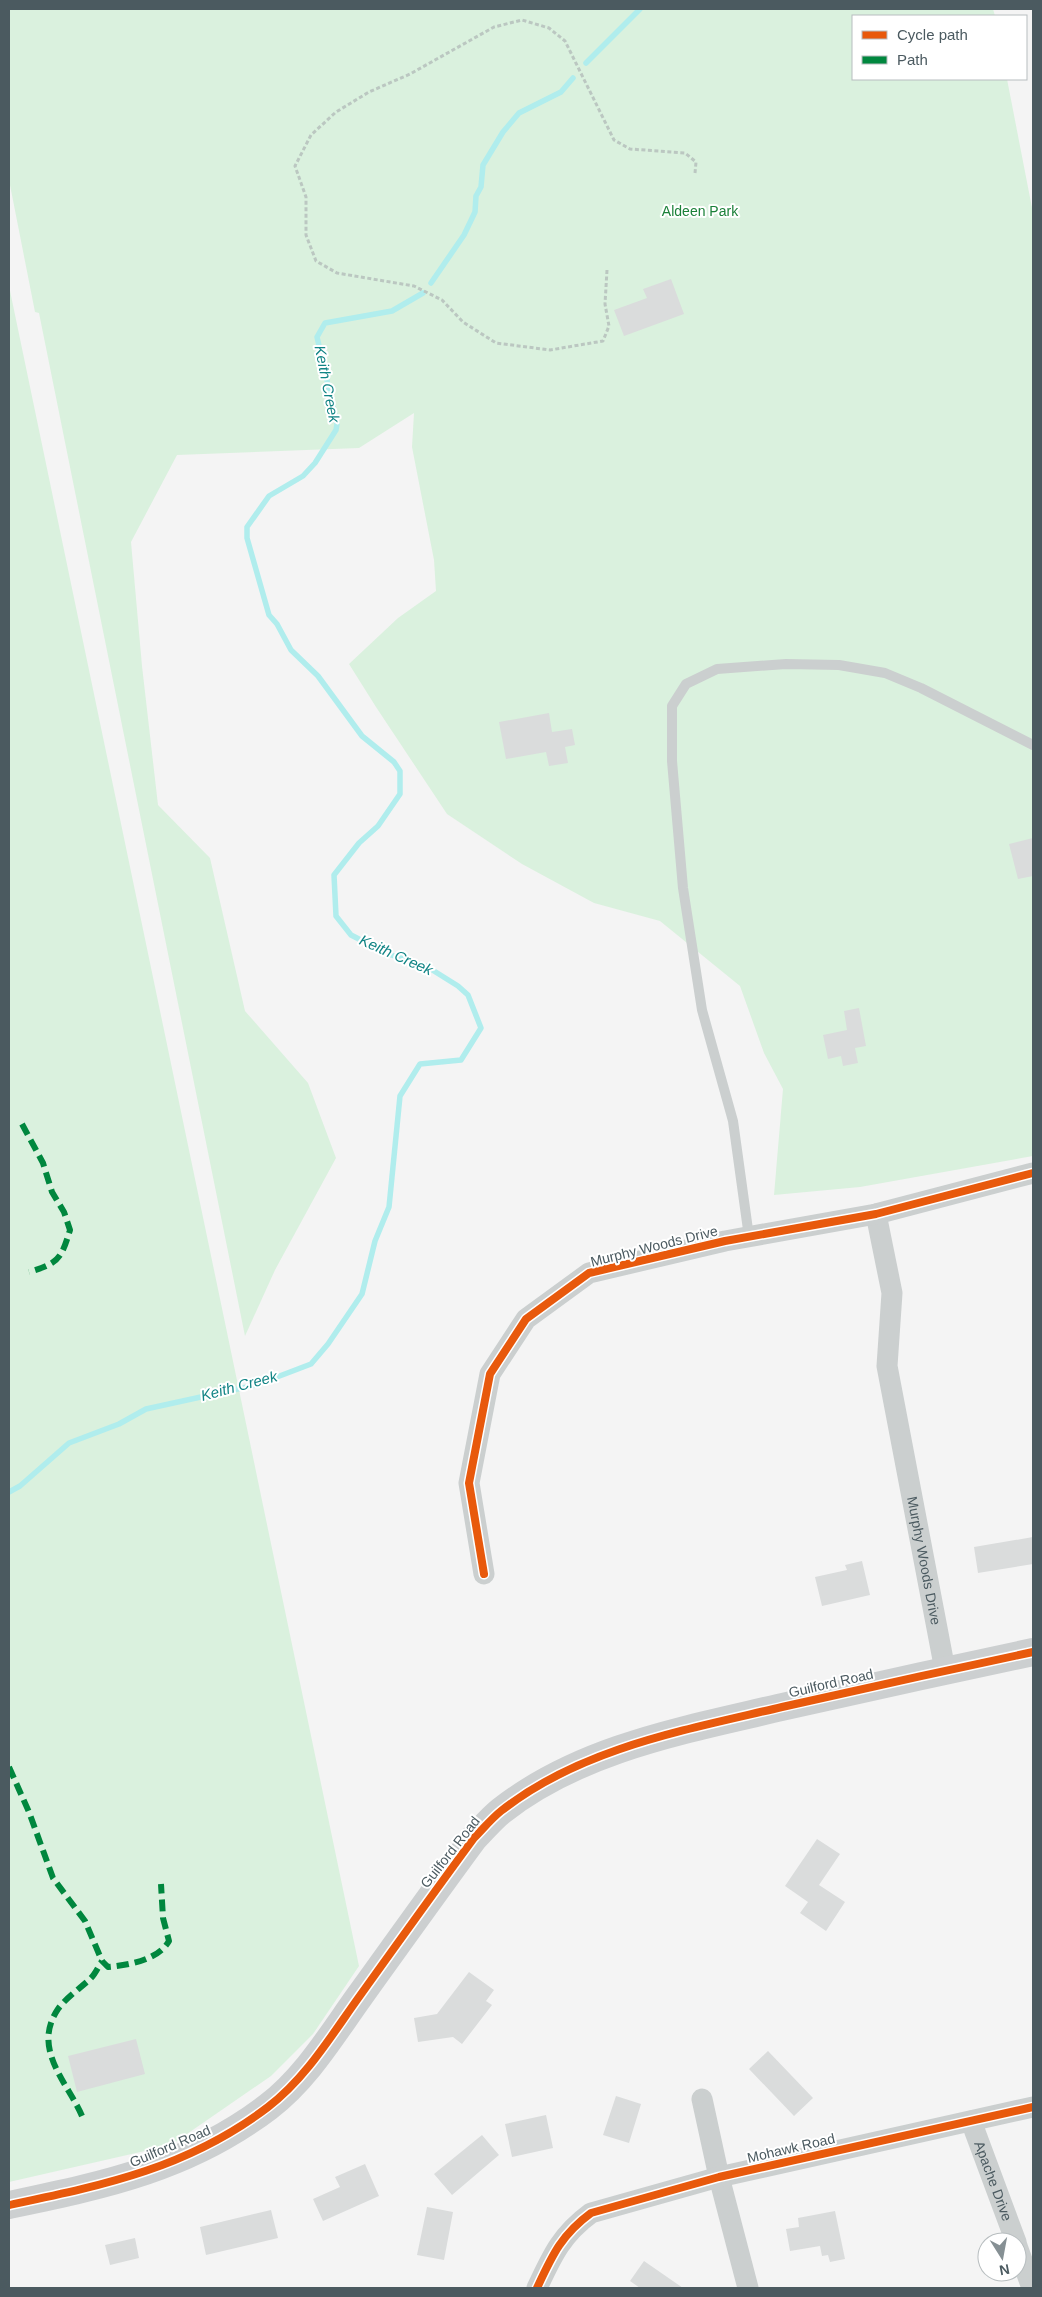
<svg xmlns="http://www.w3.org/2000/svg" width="1042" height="2297" viewBox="0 0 1042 2297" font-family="Arial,sans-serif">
<rect width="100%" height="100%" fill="#f4f4f4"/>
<path fill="#daf1de" d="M9 9H993L995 16H853V79H1007L1033 213V1156L860 1187 774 1195 783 1089 764 1053 740 986 660 921 594 903 522 864 447 814 376 707 349 664 398 618 436 591 434 560 412 447 414 413 359 448 177 455 131 542 142 666 158 805 210 858 245 1011 308 1083 336 1158 275 1270 245 1336 39 313 35 312 9 180Z
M9 286 359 1966 313 2034 271 2076 171 2145 9 2182Z"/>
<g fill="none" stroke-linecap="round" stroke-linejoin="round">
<path stroke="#b0eded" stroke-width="5.5" d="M586 63 640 9
M431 283 464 235 475 212 476 196 481 187 483 165 503 132 519 113 561 92 573 78
M9 1492 20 1486 69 1443 119 1424 146 1409 256 1385 311 1364 328 1344 362 1294 375 1241 389 1207 400 1096 420 1064 461 1060 481 1028 468 995 458 986 426 966 388 954 351 935 336 916 334 875 359 843 378 826 400 794V771L394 762 362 736 318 676 291 650 277 624 269 615 247 538V527L269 496 303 476 315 463 336 430 337 424 317 337 325 323 392 311 423 293"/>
</g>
<path fill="#dadcdc" d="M671 279 684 314 624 336 614 310 647 298 643 289Z
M549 713 552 732 572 729 575 745 565 747 568 763 549 766 546 752 506 759 499 722Z
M1033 838V876L1018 879 1009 844Z
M859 1008 866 1046 855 1048 858 1063 843 1066 841 1056 828 1059 823 1035 847 1030 844 1011Z
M1033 1537V1564L978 1573 974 1547Z
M862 1561 870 1595 822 1606 815 1577 847 1570 845 1565Z
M817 1839 840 1854 819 1885 845 1902 826 1931 800 1913 808 1902 785 1886Z
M469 1972 494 1990 486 2001 492 2005 462 2044 453 2037 418 2042 414 2018 437 2014Z
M136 2039 145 2074 77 2092 68 2056Z
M768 2051 813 2098 794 2116 749 2069Z
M616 2096 641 2104 629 2143 603 2135Z
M546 2115 553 2148 512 2157 505 2124Z
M482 2135 499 2155 452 2195 434 2174Z
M365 2164 379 2196 323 2221 313 2199 340 2187 335 2177Z
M427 2207 453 2212 444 2260 417 2255Z
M271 2210 278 2238 206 2255 200 2227Z
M835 2211 845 2259 830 2262 828 2255 822 2256 820 2246 790 2251 786 2229 799 2227 798 2218Z
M135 2238 139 2258 110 2265 105 2245Z
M644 2261 683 2288H640L630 2281Z"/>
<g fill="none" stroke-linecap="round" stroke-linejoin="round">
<path stroke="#bbc7c1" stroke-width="3" stroke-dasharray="4 2.5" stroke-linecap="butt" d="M607 270 605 304 609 326 603 341 550 350 496 343 463 322 442 300 414 286 337 273 316 261 306 235V197L295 166 311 135 336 112 369 92 410 74 494 27 522 20 549 28 565 41 614 140 630 149 685 153 696 162 695 173"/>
<path stroke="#cbcfcf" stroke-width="10" d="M749 1237 733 1121 702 1010 683 888 672 761V706L686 684 717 669 786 664 839 665 885 673 921 688 1033 745"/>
<g stroke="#cbcfcf" stroke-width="21">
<path id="s1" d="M876 1214 892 1293 887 1366 945 1670"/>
<path d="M484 1574 469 1483 490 1374 526 1319 589 1273 725 1241 876 1214 1033 1173"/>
<path d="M702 2099 719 2177 748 2288"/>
<path id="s2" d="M971 2121 1016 2242"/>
<path d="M1017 2246 1032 2288"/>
<path d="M537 2288C552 2256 561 2235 591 2213L719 2177 1033 2107"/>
</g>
<path stroke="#cccfd0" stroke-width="28" d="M9 2205C104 2185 188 2168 268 2107 306 2078 331 2036 359 1997 397 1944 435 1891 474 1838 483 1829 491 1819 501 1811 581 1748 685 1730 782 1707 866 1688 949 1670 1033 1652"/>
<path stroke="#00873e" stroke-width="6" stroke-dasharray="12 6" stroke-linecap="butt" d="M22 1124 43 1163 52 1192 64 1212 70 1230C61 1259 59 1263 29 1272
M9 1767 29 1812 53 1878 85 1921 102 1961 108 1967C129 1965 158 1960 169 1941L163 1918 161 1884
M82 2116C68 2083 31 2049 58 2009 66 1998 79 1989 89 1980 95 1975 98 1967 102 1961"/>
<defs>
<path id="cycleway" d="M484 1574 469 1483 490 1374 526 1319 589 1273 725 1241 876 1214 1033 1173
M9 2205C104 2185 188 2168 268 2107 306 2078 331 2036 359 1997 397 1944 435 1891 474 1838 483 1829 491 1819 501 1811 581 1748 685 1730 782 1707 866 1688 949 1670 1033 1652
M537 2288C552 2256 561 2235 591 2213L719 2177 1033 2107"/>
</defs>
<use href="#cycleway" stroke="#fff" stroke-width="11"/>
<use href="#cycleway" stroke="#e8590c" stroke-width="8"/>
</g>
<g text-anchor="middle" stroke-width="4" stroke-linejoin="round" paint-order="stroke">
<g font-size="14" fill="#1b8139" stroke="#fff">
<text x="700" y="216">Aldeen Park</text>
</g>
<g font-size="14" fill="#4b5a60" stroke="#fff">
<text transform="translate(654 1246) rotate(-14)" y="5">Murphy Woods Drive</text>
<text dy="5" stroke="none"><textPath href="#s1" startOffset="352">Murphy Woods Drive</textPath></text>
<text transform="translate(831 1683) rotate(-13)" y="5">Guilford Road</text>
<text transform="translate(450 1852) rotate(-52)" y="5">Guilford Road</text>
<text transform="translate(170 2146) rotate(-23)" y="5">Guilford Road</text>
<text transform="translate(791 2148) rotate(-13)" y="5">Mohawk Road</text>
<text dy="5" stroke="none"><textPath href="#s2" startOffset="64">Apache Drive</textPath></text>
</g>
<g font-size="15" font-style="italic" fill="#118485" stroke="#fff">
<text transform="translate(327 384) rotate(79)" y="5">Keith Creek</text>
<text transform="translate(396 955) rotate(24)" y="5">Keith Creek</text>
<text transform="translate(239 1386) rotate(-15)" y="5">Keith Creek</text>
</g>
</g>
<rect width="1042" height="2297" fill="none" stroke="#4b5a60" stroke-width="20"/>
<rect x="852" y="15" width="175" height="65" fill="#ffffff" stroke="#b7bdbf"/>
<rect x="862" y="31" width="25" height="8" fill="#e8590c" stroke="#b7bdbf"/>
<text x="897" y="40" font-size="15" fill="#4b5a60">Cycle path</text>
<rect x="862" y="56" width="25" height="8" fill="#00873e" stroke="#b7bdbf"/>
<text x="897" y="65" font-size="15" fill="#4b5a60">Path</text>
<g transform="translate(1002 2257) rotate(169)"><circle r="24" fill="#ffffff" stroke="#b7bdbf"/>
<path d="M0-4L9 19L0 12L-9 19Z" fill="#869094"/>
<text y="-8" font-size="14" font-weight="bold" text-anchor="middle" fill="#4b5a60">N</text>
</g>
</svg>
